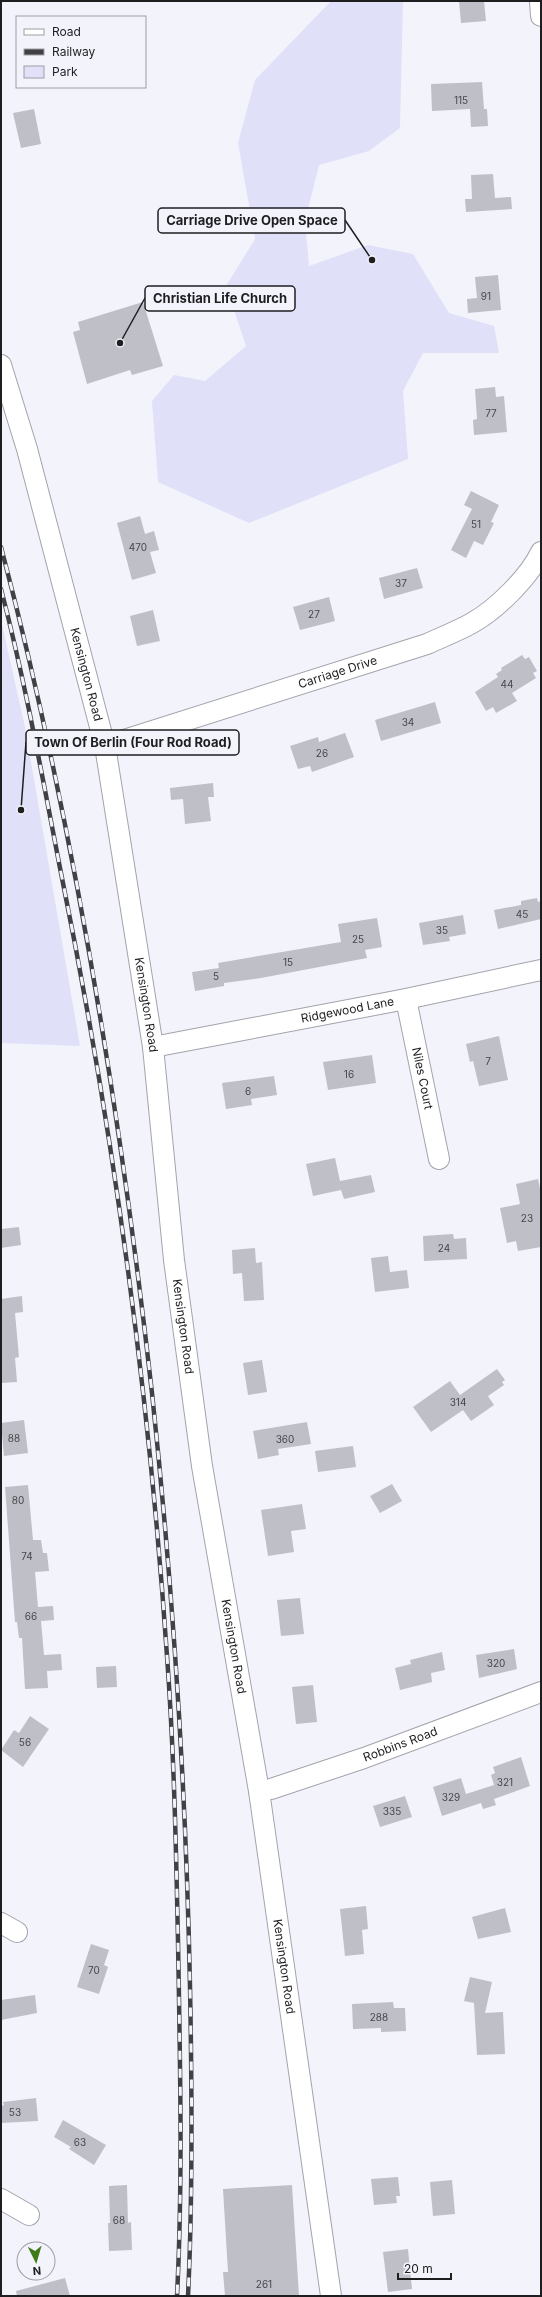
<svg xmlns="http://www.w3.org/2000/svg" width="542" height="2297" viewBox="0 0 542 2297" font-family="Inter,sans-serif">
<rect width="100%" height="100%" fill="#f3f3fc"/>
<path fill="#e0e0f9" d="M331 1H403L400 128 369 151 319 165 305 221 309 266 368 245 413 254 449 313 494 326 499 353H423L403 391 408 459 249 523 158 482 152 401 174 375 205 381 246 346 226 286 255 239 238 143 255 80Z
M1 620 25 727 80 1046 1 1043Z"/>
<path fill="#bfbfc8" d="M459 1H484L486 21 461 23Z
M482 82 484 109H487L488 126 471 127 470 109 432 111 431 84Z
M34 109 41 144 21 148 13 113Z
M493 174 495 198 511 197 512 209 466 212 465 199H472L471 175Z
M498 275 501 310 468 313 467 299 477 298 475 277Z
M143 302 163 366 132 375 130 370 87 384 73 332 80 330 78 322Z
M495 387 496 397 504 396 507 432 474 435 473 420 477 419 475 389Z
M471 491 499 505 491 522 494 523 483 545 474 541 466 558 451 550 472 509 464 505Z
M140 516 145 534 154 531 159 550 150 552 156 573 132 580 117 523Z
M417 568 423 588 384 599 379 578Z
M329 597 335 621 300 630 293 607Z
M153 610 160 641 137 646 130 616Z
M522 655 525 659 529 657 537 671 533 673 536 678 512 693 517 701 496 713 493 707 486 711 475 692 498 677 496 674 502 670 501 668Z
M435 702 441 723 381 741 375 720Z
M345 733 354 757 312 772 310 766 298 769 290 746 318 737 319 742Z
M213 783 214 797H208L211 821 185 824 183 799 171 800 170 788Z
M537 898 538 902 541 901V919L498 929 494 910 521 905V901Z
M463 915 466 934 449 937 450 941 423 945 419 923Z
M377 918 382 947 365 950 367 958 261 978 224 983V986L195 991 192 972 219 968 218 963 341 942 338 924Z
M499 1036 508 1080 479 1086 473 1061 470 1062 466 1044Z
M372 1055 376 1083 328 1090 323 1062Z
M274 1076 277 1095 251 1099 252 1105 226 1109 222 1083Z
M335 1158 340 1181 371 1175 375 1192 344 1199 341 1190 313 1196 306 1164Z
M538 1179 541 1193V1247L518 1251 516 1241 507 1243 500 1208 520 1204 516 1184Z
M19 1227 21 1245 1 1248V1229Z
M453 1234 454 1239 466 1238 467 1259 424 1261 423 1236Z
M255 1248 256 1263 262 1262 264 1300 244 1301 242 1273 233 1274 232 1250Z
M388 1256 390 1272 407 1270 409 1288 375 1292 371 1258Z
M22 1296 23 1312 15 1313 19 1357 15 1358 17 1382 1 1383V1299Z
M262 1360 267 1392 248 1395 243 1363Z
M497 1369 505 1380 502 1382 504 1385 488 1396 494 1405 471 1421 463 1410 431 1432 413 1407 450 1381 460 1395Z
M24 1420 28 1453 4 1456 1 1423Z
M307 1422 311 1444 278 1449 279 1455 258 1459 253 1431Z
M353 1446 356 1467 318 1472 315 1451Z
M392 1484 402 1501 380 1513 370 1496Z
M28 1485 33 1540H41L43 1553H47L49 1571 35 1572 38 1607 53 1606 54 1620 41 1621 44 1655 61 1654 62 1670 47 1671 48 1688 25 1689 22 1638H19L17 1622H15L5 1487Z
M302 1504 306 1529 291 1531 294 1552 268 1556 261 1510Z
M300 1598 304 1634 281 1636 277 1600Z
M514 1649 517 1669 479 1678 476 1655Z
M442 1652 445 1670 431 1673 432 1682 400 1690 395 1668 411 1664 410 1660Z
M116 1666 117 1687 97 1688 96 1667Z
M313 1685 317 1722 296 1724 292 1687Z
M30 1716 49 1729 23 1767 1 1750 14 1730 19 1733Z
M521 1757 530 1786 494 1799 496 1805 483 1809 481 1803 442 1816 433 1787 461 1778 466 1794 494 1785 491 1775 495 1773 493 1767Z
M405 1796 412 1817 380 1827 373 1806Z
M366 1906 368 1929 362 1930 364 1954 345 1956 340 1909Z
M505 1908 511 1932 478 1939 472 1917Z
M91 1944 109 1950 104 1965 108 1967 99 1994 77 1987Z
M470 1977 492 1982 485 2013 503 2012 505 2054 477 2055 474 2003 464 2001Z
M35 1995 37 2013 1 2020V2000Z
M393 2002 394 2008H405L406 2031 381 2032V2028L353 2029 352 2004Z
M36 2098 38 2121 1 2123V2106L4 2105 3 2102Z
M63 2120 106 2145 94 2165 69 2149 71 2147 54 2137Z
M398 2177 400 2196H396L397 2203 374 2205 371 2179Z
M452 2180 455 2214 433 2216 430 2182Z
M127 2185 128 2223 131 2222 132 2250 109 2251 108 2223H110L109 2186Z
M292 2185 299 2296H225L223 2272H228L223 2189Z
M408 2249 412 2289 388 2292 383 2252Z
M65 2278 70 2296H17L16 2291Z"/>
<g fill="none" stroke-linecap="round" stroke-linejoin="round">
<defs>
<g id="minor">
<path d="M540 1 541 16"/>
<path id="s1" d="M1 365 27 449 105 746 153 1047 174 1260 202 1466 259 1791 331 2296"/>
<path id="s2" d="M105 746 427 644C442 637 458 631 472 623 497 609 529 577 541 552"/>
<path id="s3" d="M406 999 439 1159"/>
<path id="s4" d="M153 1047 406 999 541 970"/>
<path id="s5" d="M259 1791 271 1789 364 1758 541 1692"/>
<path d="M1 1923 17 1932"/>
<path d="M1 2199 29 2215"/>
</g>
</defs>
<use href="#minor" stroke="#a3a3ac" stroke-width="22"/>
<use href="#minor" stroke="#fff" stroke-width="20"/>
<defs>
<path id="rail" d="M1 547C74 824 120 1108 152 1393 173 1590 186 1787 190 1986 192 2089 193 2193 188 2296
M1 589C25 681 42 775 60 868 113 1128 149 1392 167 1656 174 1751 176 1846 178 1941 180 2059 183 2178 177 2296"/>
</defs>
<use href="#rail" stroke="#414145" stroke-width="4.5"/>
<use href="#rail" stroke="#f3f3fc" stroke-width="3" stroke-dasharray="9" stroke-linecap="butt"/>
</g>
<g text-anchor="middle" stroke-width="3" stroke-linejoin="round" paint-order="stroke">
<g font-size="10" fill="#46464b">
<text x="461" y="104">115</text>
<text x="486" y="300">91</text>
<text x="491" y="417">77</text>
<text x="476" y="528">51</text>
<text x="138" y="551">470</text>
<text x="401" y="587">37</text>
<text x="314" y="618">27</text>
<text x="507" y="688">44</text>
<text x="408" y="726">34</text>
<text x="322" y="757">26</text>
<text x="522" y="918">45</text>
<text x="442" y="934">35</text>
<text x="358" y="943">25</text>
<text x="288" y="966">15</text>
<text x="216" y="980">5</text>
<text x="488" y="1065">7</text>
<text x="349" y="1078">16</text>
<text x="248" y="1095">6</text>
<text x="527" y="1222">23</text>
<text x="444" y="1252">24</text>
<text x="458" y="1406">314</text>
<text x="14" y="1442">88</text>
<text x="285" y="1443">360</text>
<text x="18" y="1504">80</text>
<text x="27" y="1560">74</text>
<text x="31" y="1620">66</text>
<text x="496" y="1667">320</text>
<text x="25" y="1746">56</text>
<text x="505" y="1786">321</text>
<text x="451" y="1801">329</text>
<text x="392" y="1815">335</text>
<text x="94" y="1974">70</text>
<text x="379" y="2021">288</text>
<text x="15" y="2116">53</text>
<text x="80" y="2146">63</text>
<text x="119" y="2224">68</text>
<text x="264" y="2288">261</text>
</g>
<g font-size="12" fill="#1e1e21" stroke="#f3f3fc">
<text dy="4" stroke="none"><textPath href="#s2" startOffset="244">Carriage Drive</textPath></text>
<text dy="4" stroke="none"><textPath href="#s1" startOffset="321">Kensington Road</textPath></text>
<text dy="4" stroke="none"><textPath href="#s1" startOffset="657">Kensington Road</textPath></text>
<text dy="4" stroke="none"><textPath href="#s4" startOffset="198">Ridgewood Lane</textPath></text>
<text dy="4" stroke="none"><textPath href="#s3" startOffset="81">Niles Court</textPath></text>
<text dy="4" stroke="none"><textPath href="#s1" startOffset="981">Kensington Road</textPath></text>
<text dy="4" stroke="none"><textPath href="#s1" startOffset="1305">Kensington Road</textPath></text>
<text dy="4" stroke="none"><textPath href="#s5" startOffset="149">Robbins Road</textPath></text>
<text dy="4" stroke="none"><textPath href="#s1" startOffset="1629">Kensington Road</textPath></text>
</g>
</g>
<path fill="none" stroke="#1e1e21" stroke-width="1.5" d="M372 260L345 220M120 343L145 298M21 810L26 742"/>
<g fill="#1e1e21" stroke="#f3f3fc" stroke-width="1.5">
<circle cx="372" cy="260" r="4"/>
<circle cx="120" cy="343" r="4"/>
<circle cx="21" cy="810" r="4"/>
</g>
<g fill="#f3f3fc" stroke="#1e1e21" stroke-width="1.5">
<rect x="158" y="208" width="187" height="25" rx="4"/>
<rect x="145" y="286" width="150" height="25" rx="4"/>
<rect x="26" y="730" width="213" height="25" rx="4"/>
</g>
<g font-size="13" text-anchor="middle" font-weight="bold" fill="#1e1e21">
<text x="252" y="225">Carriage Drive Open Space</text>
<text x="220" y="303">Christian Life Church</text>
<text x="133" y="747">Town Of Berlin (Four Rod Road)</text>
</g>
<rect width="542" height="2297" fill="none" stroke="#1e1e21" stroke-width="4"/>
<rect x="16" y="16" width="130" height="72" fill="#f3f3fc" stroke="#9e9ea4"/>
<rect x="24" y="29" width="20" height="6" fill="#ffffff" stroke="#9e9ea4"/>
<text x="52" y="36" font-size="12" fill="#1e1e21">Road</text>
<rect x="24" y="49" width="20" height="6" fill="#414145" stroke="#9e9ea4"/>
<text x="52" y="56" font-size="12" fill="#1e1e21">Railway</text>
<rect x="24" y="66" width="20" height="12" fill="#e0e0f9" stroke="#9e9ea4"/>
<text x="52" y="76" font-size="12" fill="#1e1e21">Park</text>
<g transform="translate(36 2261) rotate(175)"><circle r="19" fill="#f3f3fc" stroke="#9e9ea4"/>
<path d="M0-3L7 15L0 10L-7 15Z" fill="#3f7b17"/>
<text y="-6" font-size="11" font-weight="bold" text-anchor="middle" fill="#1e1e21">N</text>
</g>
<path d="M398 2273v6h53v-6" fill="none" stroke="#1e1e21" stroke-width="2"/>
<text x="404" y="2273" font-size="12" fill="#1e1e21" stroke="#f3f3fc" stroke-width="3" paint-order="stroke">20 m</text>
</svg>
